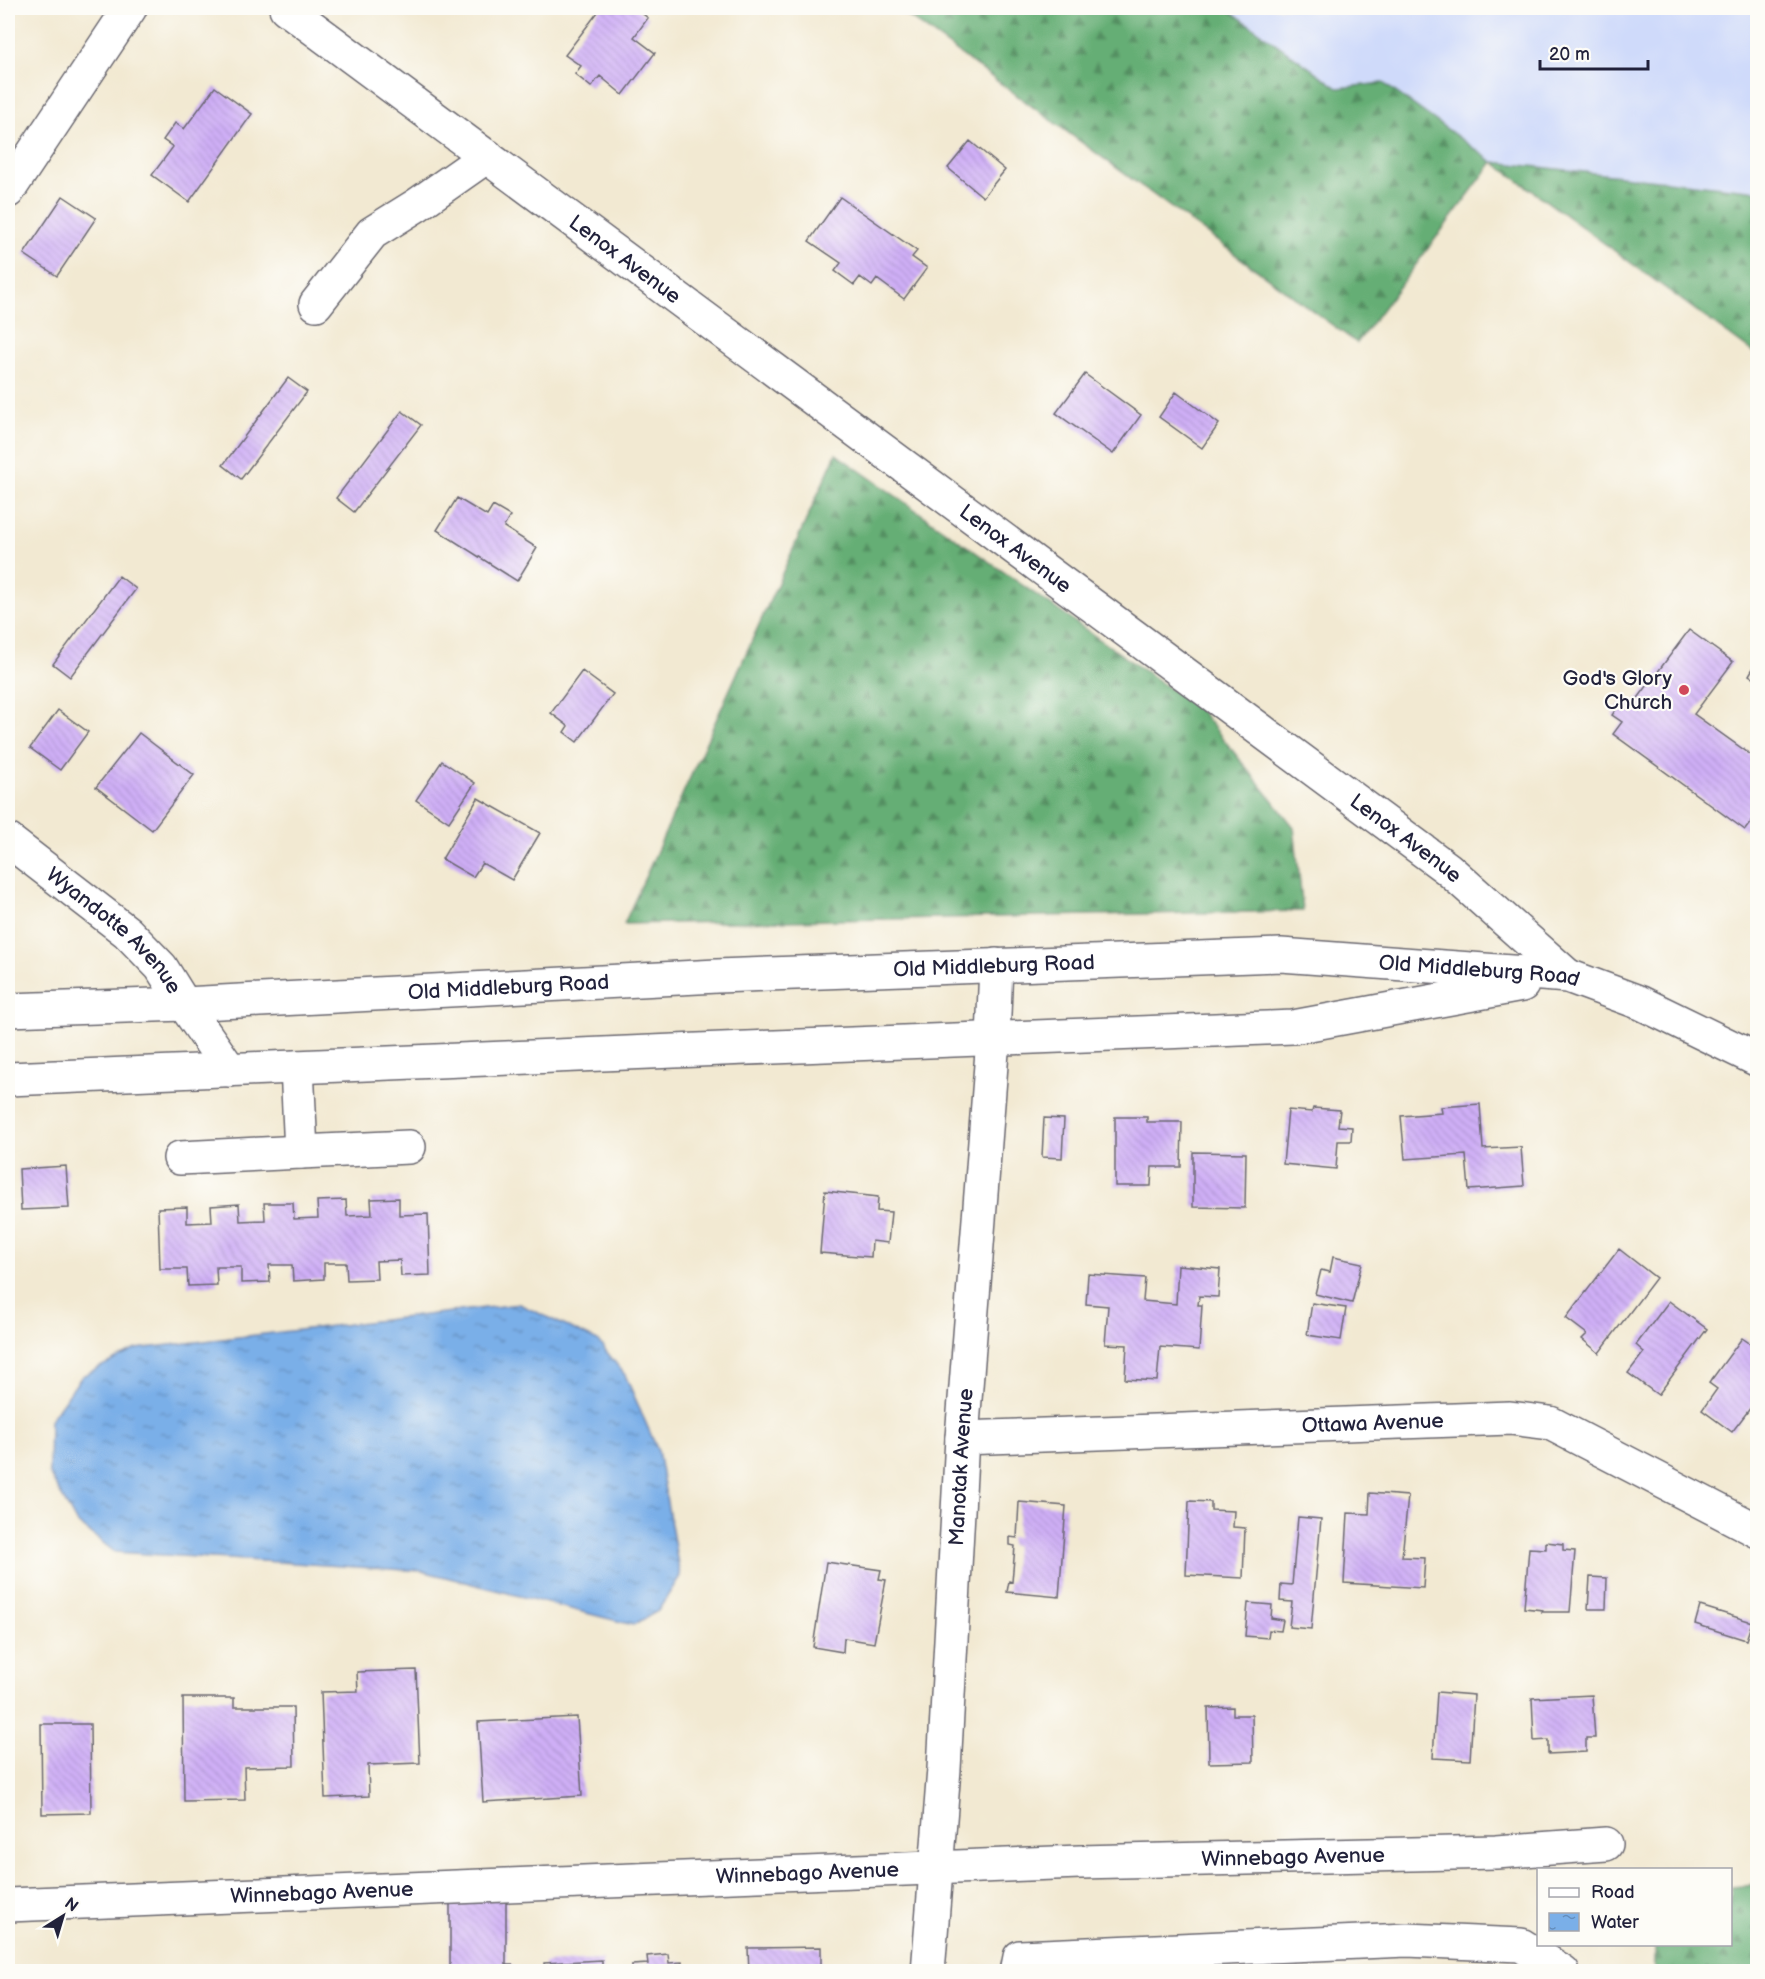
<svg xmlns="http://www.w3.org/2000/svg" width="1765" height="1979" viewBox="0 0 1765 1979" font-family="'Balsamiq Sans',sans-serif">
<defs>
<pattern id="forest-firs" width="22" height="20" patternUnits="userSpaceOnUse" patternTransform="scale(1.5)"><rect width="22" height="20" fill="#65ae75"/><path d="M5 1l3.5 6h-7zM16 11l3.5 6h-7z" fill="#538d61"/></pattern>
<pattern id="water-ripples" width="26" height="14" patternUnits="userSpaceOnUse" patternTransform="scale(1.5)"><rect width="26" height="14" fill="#7aafe8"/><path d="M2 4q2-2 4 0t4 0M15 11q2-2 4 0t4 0" fill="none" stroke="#648ebd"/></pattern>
<pattern id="building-back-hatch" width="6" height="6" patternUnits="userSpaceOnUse" patternTransform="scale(1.5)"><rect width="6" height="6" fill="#cfaff6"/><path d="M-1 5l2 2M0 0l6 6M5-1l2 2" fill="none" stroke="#b196d4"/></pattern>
</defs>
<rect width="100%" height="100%" fill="#fdfcf7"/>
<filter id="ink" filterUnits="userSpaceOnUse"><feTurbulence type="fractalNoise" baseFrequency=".0167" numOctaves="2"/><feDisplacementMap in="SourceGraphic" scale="12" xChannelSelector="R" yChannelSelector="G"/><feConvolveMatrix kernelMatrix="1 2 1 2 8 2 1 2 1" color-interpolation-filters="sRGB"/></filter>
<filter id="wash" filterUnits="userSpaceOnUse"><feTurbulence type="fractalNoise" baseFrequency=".008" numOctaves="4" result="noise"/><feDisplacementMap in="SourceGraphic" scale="24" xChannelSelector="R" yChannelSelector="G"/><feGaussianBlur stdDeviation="1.35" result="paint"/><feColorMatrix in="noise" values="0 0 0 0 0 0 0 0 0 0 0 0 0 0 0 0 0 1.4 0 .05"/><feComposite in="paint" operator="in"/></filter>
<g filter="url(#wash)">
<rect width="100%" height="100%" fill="#f2e9d2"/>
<path fill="#cfdafa" d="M1227 8H1757V191L1493 162 1383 83 1338 88Z"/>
<path fill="url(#forest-firs)" stroke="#446858" stroke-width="1.5" d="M897 8H1226L1338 88 1383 83 1493 162 1757 191V355L1493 162 1357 343Z
M836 454 1200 710 1294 827 1303 911 624 924Z
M1757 1885V1971H1655V1945L1730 1944 1731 1887Z"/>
<path fill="url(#water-ripples)" stroke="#4e6892" stroke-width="1.5" d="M519 1304 598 1341 625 1375 658 1451 680 1576 658 1611 633 1625 422 1571 115 1552 76 1522 49 1473 50 1420 82 1376 136 1349Z"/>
<g id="blocks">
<path fill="url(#building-back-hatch)" d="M601 8H635L648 18 634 37 655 53 623 95 600 76 591 87 575 74 581 66 565 55Z
M215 87 252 114 189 202 152 175 173 147 163 140 175 123 184 129Z
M970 141 1005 170 983 197 948 168Z
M63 196 96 218 57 276 24 254Z
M840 197 917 251 912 257 927 268 904 299 877 279 872 286 860 277 854 285 835 271 841 263 809 241Z
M1085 374 1141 415 1113 454 1056 413Z
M288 378 307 392 241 479 223 465Z
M1176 392 1219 424 1202 448 1159 417Z
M402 411 421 425 354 512 336 498Z
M457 498 487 516 493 506 510 516 504 527 537 548 517 581 437 530Z
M119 576 136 589 70 677 53 664Z
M1689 630 1733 662 1694 714 1758 760V813L1745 830 1613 734 1622 722 1612 715 1624 698 1633 705Z
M1758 660V681L1749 675Z
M582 671 613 694 577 742 564 732 568 726 551 713Z
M58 710 88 732 60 770 30 748Z
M139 733 194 775 152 830 96 787Z
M442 761 475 783 449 822 416 800Z
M478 798 540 833 512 880 482 863 473 877 442 859Z
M1480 1104 1483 1149 1521 1147 1524 1186 1469 1190 1466 1155 1405 1159 1401 1116 1442 1113 1441 1107Z
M1313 1108 1340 1110 1338 1126 1352 1127 1351 1141H1338L1336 1169 1283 1164 1288 1110 1312 1112Z
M1115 1117H1147V1122H1182L1181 1167H1152L1151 1186H1115Z
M1044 1118 1064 1119 1062 1158 1042 1157Z
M1193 1152 1246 1153 1245 1208 1193 1207Z
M66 1166 69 1208 21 1210 19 1169Z
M825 1191 878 1197 877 1211 891 1212 888 1243 872 1241 871 1257 820 1253Z
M399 1198V1215L428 1214 430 1275 401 1276 400 1260 376 1261 377 1279 347 1280 346 1263H324V1279L293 1281 292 1265H269L270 1282 241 1283V1267H216L217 1285 188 1286 187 1269H160L158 1208 187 1207V1223L212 1222 211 1206 239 1204 240 1221 265 1220 264 1203H293L294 1219 318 1218 317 1201 346 1200 347 1216 372 1215 371 1199Z
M1619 1249 1656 1278 1599 1353 1582 1339 1587 1334 1566 1318Z
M1333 1257 1362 1263 1352 1303 1315 1294 1321 1270 1330 1272Z
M1178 1265 1220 1269 1218 1297 1199 1296 1198 1305H1202L1199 1350 1160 1347 1157 1381 1125 1379 1127 1345 1105 1344 1108 1306 1086 1304 1088 1274 1145 1278 1143 1301 1176 1304Z
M1669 1301 1707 1329 1658 1395 1628 1373 1644 1352 1636 1345Z
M1312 1303 1346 1308 1341 1340 1307 1335Z
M1742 1338 1758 1349V1398L1732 1432 1702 1410 1717 1389 1709 1383Z
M1370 1493 1408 1496 1402 1557 1425 1558 1423 1588 1344 1583 1348 1513 1369 1514Z
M1189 1501 1211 1502V1510L1234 1511 1233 1527 1245 1528 1243 1578 1186 1575Z
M1019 1502 1066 1506 1059 1597 1007 1592 1009 1581 1012 1582 1015 1546 1010 1545V1537L1017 1538Z
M1298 1517 1321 1519 1311 1629 1289 1627 1292 1602 1280 1601 1281 1584 1292 1585Z
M1546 1542 1563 1544V1550L1575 1551 1570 1612H1542L1543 1610 1524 1608 1529 1548 1546 1549Z
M826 1562 881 1570 879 1579 886 1580 874 1643 844 1638 843 1652 813 1647Z
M1590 1577 1607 1578 1606 1609H1588Z
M1248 1603 1272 1605 1271 1618 1283 1620 1281 1631 1269 1630 1268 1638 1245 1636Z
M1700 1606 1752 1622 1746 1640 1695 1624Z
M416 1670 420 1763 368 1765 369 1796 325 1798 321 1692 358 1691 357 1672Z
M1437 1692 1474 1695 1470 1760 1433 1758Z
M1592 1695 1595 1738H1586V1752L1548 1754V1740L1534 1741 1532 1698Z
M183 1698H234V1707H293L294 1766 244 1767 245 1800 184 1801Z
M1233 1707V1715H1252L1253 1762 1209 1763 1208 1708Z
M577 1717 582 1796 483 1802 478 1722Z
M41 1724H90L91 1813 42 1814Z
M450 1899H506V1965H513V1972H450Z
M821 1947V1972H749L748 1948Z
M668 1954 669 1963 682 1962V1972H632V1965L648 1964 647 1956Z
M602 1960V1972H544V1963Z"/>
</g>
</g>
<g filter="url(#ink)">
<use href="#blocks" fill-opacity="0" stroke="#6b6870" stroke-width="1.5"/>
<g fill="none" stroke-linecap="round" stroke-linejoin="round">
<defs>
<g id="minor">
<path id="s1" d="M286 8 1448 869 1568 976"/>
<path d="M8 191 130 8"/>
<path d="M316 304 372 233 417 205 487 156"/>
<path id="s2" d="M8 840 127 932 161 967 184 1004"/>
<path d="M297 1067 301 1152 409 1147"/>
<path d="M180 1158 301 1152"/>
<path id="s3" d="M962 1438 1510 1418 1550 1423 1758 1531"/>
<path id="s4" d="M8 1905 1080 1862 1496 1852 1606 1844"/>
<path id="s5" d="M928 1972 944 1769 962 1438 993 1039 996 965"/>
<path d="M1017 1972 1020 1957 1407 1940 1521 1945 1563 1972"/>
</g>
<g id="major">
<path d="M184 1004 230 1070"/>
<path id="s6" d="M8 1010 184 1004 717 976 1281 955 1568 976 1641 1003 1758 1060"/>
<path d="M8 1079 722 1049 1293 1027 1522 985"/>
</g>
</defs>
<use href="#minor" stroke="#6b6870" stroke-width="36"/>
<use href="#major" stroke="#6b6870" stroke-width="36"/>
<use href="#minor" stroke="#fff" stroke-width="33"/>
<use href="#major" stroke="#fff" stroke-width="33"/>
</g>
</g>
<circle fill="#d1495b" stroke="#fdfcf7" stroke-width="2" cx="1684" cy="690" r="6"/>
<g text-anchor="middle" stroke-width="4.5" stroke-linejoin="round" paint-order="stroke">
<g font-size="21" fill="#22223b" stroke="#fdfcf7">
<text dy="7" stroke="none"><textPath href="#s1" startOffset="422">Lenox Avenue</textPath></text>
<text dy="7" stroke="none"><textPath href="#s1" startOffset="908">Lenox Avenue</textPath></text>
<text dy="7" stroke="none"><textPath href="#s1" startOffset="1394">Lenox Avenue</textPath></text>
<text dy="7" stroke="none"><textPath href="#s2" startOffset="140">Wyandotte Avenue</textPath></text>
<text dy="7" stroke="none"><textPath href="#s6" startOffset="987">Old Middleburg Road</textPath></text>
<text dy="7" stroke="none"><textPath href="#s6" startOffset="1473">Old Middleburg Road</textPath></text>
<text dy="7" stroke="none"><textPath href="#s6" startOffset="501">Old Middleburg Road</textPath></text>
<text dy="7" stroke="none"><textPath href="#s3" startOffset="411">Ottawa Avenue</textPath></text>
<text dy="7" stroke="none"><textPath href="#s5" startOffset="506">Manotak Avenue</textPath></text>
<text dy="7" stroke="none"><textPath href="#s4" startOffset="1286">Winnebago Avenue</textPath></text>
<text dy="7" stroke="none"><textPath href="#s4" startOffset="800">Winnebago Avenue</textPath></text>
<text dy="7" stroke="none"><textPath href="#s4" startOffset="314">Winnebago Avenue</textPath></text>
</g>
<g font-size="21" fill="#22223b" stroke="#fdfcf7" text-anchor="end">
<text x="1672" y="685">God's Glory<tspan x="1672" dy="24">Church</tspan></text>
</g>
</g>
<rect width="1765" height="1979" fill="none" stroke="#fdfcf7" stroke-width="30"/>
<rect x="1537" y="1868" width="195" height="78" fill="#fdfcf7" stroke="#a5a5ac" stroke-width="1.5"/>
<rect x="1549" y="1888" width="30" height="9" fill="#ffffff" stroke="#a5a5ac" stroke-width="1.5"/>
<text x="1591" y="1898" font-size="18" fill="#22223b">Road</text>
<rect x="1549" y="1913" width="30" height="18" fill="url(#water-ripples)" stroke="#a5a5ac" stroke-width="1.5"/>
<text x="1591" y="1928" font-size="18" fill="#22223b">Water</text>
<g transform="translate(63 1916) rotate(37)" stroke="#fdfcf7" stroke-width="4.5" paint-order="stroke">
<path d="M0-4.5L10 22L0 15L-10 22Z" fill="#22223b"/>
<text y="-9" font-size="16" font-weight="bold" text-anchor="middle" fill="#22223b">N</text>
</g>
<path d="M1540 60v9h108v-9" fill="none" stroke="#22223b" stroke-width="3"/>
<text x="1549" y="60" font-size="18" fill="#22223b" stroke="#fdfcf7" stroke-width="4.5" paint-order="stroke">20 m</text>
</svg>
